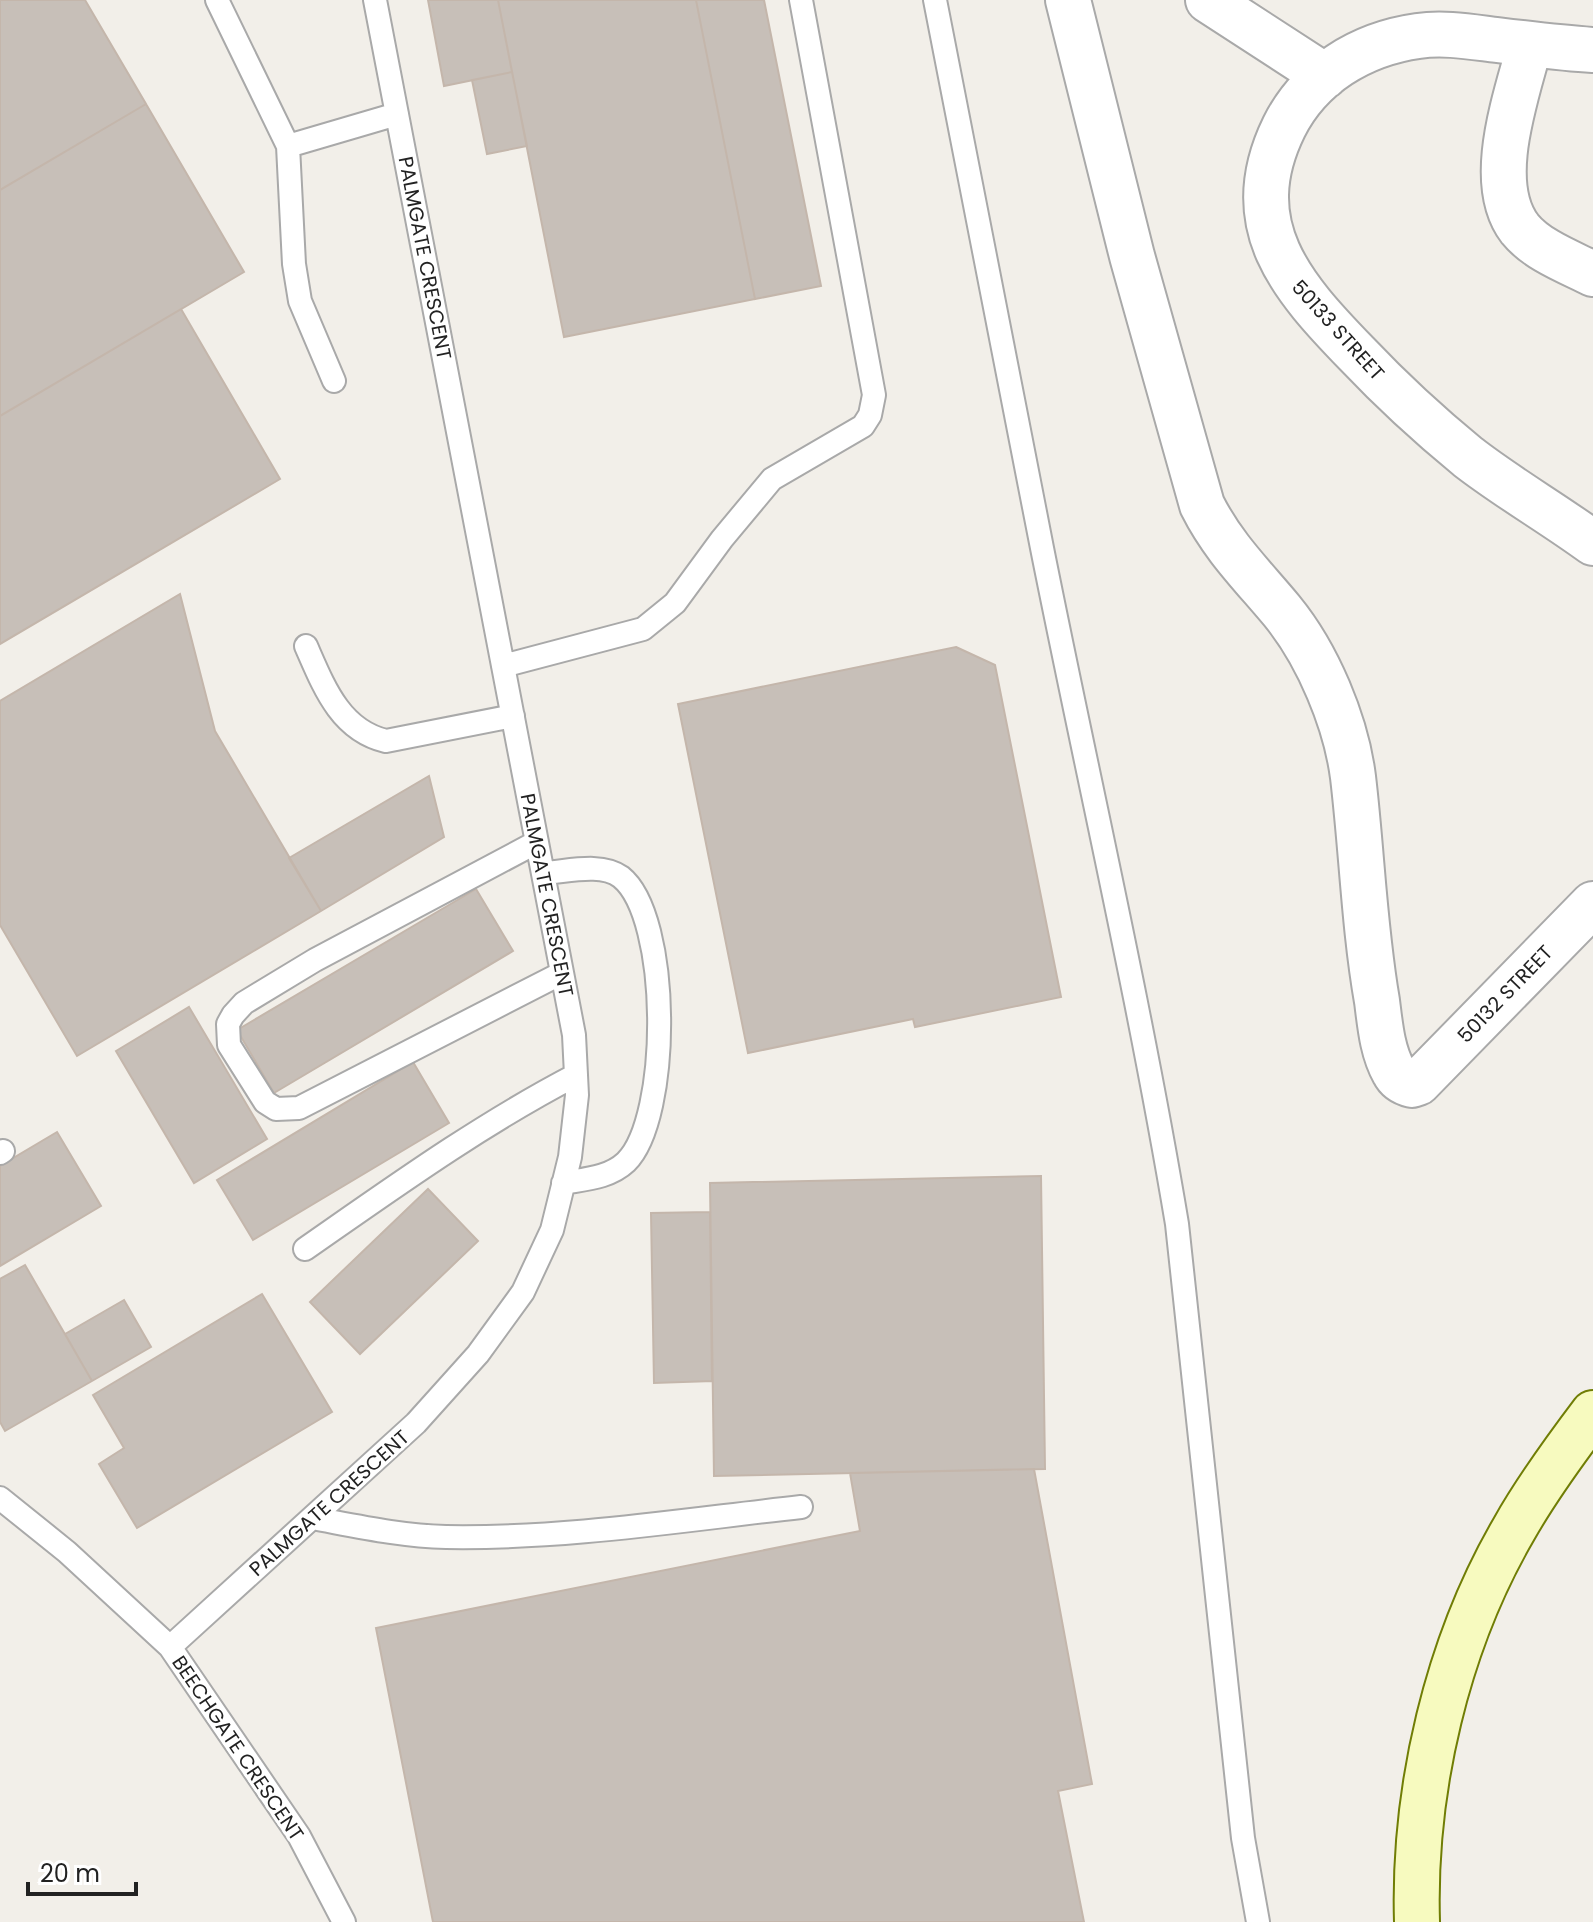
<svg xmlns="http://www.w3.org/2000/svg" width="1593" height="1922" viewBox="0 0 1593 1922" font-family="Poppins,sans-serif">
<rect width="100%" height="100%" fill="#f2efe9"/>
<path fill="#c7bfb8" stroke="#c4b6ab" stroke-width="2" d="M0 0H85L146 104 0 190Z
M428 0H498L512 72 444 86Z
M498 0H696L755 299 564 337Z
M696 0H764L821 286 755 299Z
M512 72 527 146 487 154 472 80Z
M146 104 244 272 0 416V190Z
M181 309 280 479 0 644V416Z
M180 594 215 731 321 911 77 1056 0 925V701Z
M956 647 995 665 1061 997 915 1027 913 1019 748 1053 678 704Z
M429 776 444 837 321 911 289 858Z
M476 889 513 951 274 1093 237 1030Z
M189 1007 267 1139 194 1183 116 1051Z
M413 1062 449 1123 253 1240 217 1180Z
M57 1132 101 1206 0 1266V1166Z
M1041 1176 1045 1469 714 1476 710 1183Z
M428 1189 478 1241 360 1354 310 1302Z
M710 1212 712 1381 654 1383 651 1213Z
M25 1265 92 1381 5 1431 0 1422V1279Z
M262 1294 332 1412 137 1528 99 1464 124 1448 93 1395Z
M124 1300 151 1347 92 1381 65 1334Z
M1034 1469 1092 1784 1058 1791 1084 1922H433L376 1628 860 1531 850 1473Z"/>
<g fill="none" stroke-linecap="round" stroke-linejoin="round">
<defs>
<path id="lane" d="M217 0 288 146 294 264 300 301 334 381
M935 0C972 182 1006 365 1042 548 1087 774 1139 997 1177 1224L1243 1838 1258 1922
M288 146 397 114
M306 646C324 687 340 730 386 741L513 716
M503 666 643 629 675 603 722 539 772 479 863 426 870 415 874 395 801 0
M537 842 315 960 244 1003 233 1015 228 1024 229 1045 265 1102 276 1109 299 1108 562 973
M543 873C566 872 601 862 621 877 671 917 671 1118 626 1162 609 1178 585 1179 563 1183
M0 1153 3 1151
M305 1249C394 1187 480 1125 576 1075
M0 1498 67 1552 170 1647 299 1836 344 1922
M312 1518C356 1526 401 1536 446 1537 565 1539 683 1520 801 1507
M170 1647 416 1423 478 1354 523 1292 552 1230 570 1157 577 1095 574 1035 375 0"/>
<path id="street" d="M1068 0 1132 256 1202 505C1223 547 1252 575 1282 611 1318 655 1346 722 1353 777 1362 852 1364 927 1377 1001 1380 1024 1382 1051 1394 1072 1398 1080 1404 1083 1412 1085L1418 1083 1593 904
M1208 0 1325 76
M1530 44C1517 95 1484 182 1520 229 1537 250 1569 262 1593 274
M1593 50C1561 48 1529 44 1497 40 1472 37 1444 32 1418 36 1361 44 1310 75 1284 127 1236 225 1292 287 1357 354 1392 391 1429 425 1468 457 1508 488 1552 513 1593 543"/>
<path id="secondary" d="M1417 1922C1413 1789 1447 1644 1514 1529 1537 1488 1565 1450 1593 1413"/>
</defs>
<use href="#lane" stroke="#a9a9a9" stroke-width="26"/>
<use href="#street" stroke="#a9a9a9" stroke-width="48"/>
<use href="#secondary" stroke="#707d05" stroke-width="48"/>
<use href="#lane" stroke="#fff" stroke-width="22"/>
<use href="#street" stroke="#fff" stroke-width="44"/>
<use href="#secondary" stroke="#f7fabf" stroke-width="44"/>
</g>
<g text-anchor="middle" stroke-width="6" stroke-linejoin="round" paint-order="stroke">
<g font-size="20" fill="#222" stroke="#fff">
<text transform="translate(425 258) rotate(79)" y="7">PALMGATE CRESCENT</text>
<text transform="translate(1338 330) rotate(48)" y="7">50133 STREET</text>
<text transform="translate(547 895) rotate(79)" y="7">PALMGATE CRESCENT</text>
<text transform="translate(1505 994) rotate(-46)" y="7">50132 STREET</text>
<text transform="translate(329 1503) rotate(-42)" y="7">PALMGATE CRESCENT</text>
<text transform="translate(238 1748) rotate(56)" y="7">BEECHGATE CRESCENT</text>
</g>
</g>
<path d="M28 1882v12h108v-12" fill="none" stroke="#222222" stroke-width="4"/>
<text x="40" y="1882" font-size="24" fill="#222222" stroke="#ffffff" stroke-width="6" paint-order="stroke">20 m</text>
</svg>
